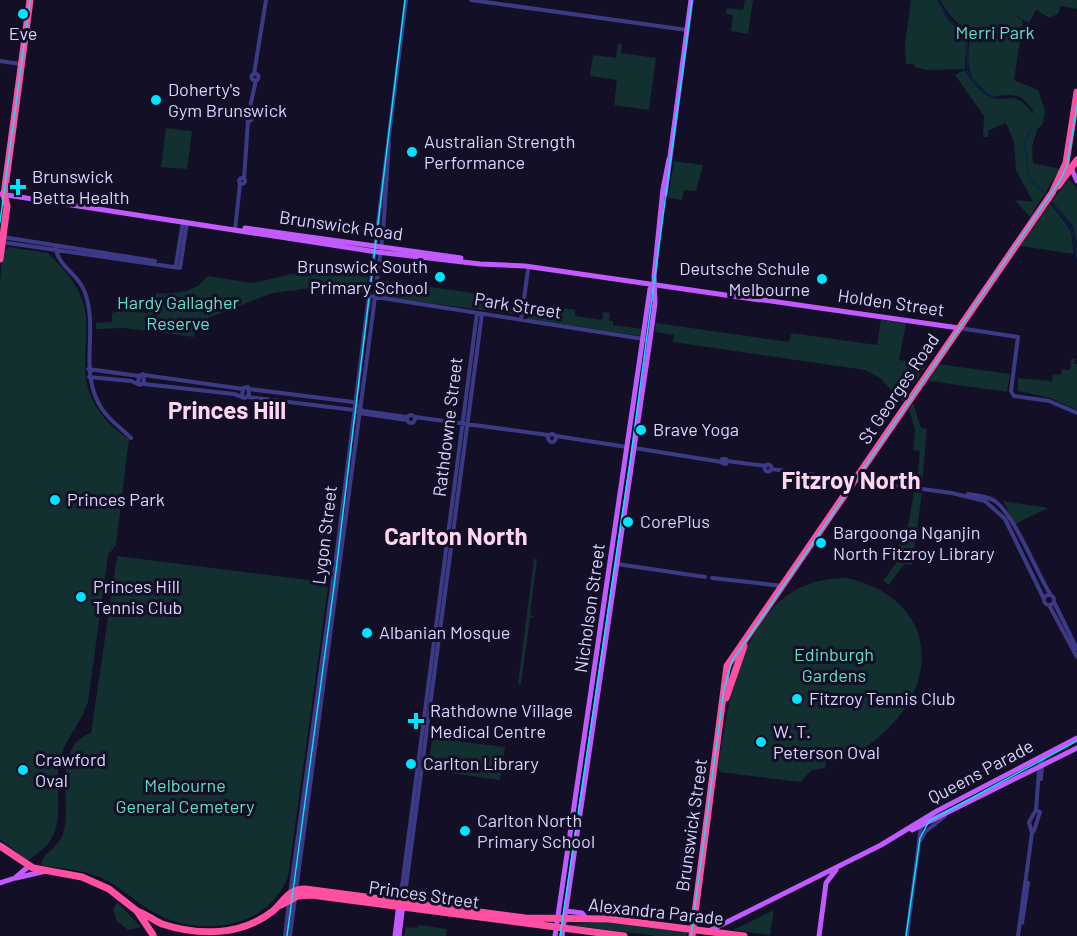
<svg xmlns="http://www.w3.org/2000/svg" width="1077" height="936" viewBox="0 0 1077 936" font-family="Barlow,sans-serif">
<rect width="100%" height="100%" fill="#130f26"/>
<path fill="#12302f" d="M745 0H753L748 34 731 31 733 15 726 14 727 8 743 10Z
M911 0H937L946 17 966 40 965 69 927 70 914 67V64H906L905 44Z
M940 0H1077V9L1060 6 1059 13 1050 18 1036 10 1029 23 1014 15 1023 21 1014 80 1038 90 1045 110 1043 123 1037 130 1032 147 1033 163 1060 169 1030 217 1015 200 1033 202 1016 170 1014 142 1006 123 989 130 988 137H983L984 116 955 75 964 70C972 80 978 92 991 97 1009 104 1015 88 1033 114V111C1023 94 1012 93 994 97 965 79 967 66 970 35L949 14Z
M618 43 622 44 621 53 656 58 649 110 614 105 617 80 590 76 593 55 616 58Z
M166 128 192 131 187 169 161 167Z
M674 161 703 165 696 191 684 190 682 200 668 198Z
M1069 179 1077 189V246L1073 226 1052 201Z
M1050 203 1071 231 1074 254 1020 246Z
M8 247 48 253C62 267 78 284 84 305 89 325 85 344 85 364 84 397 103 422 129 439L116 545 108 555 88 702C82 721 69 734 62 752 50 785 71 825 42 850 36 854 33 859 26 860L0 839V282L3 249H7Z
M292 274H341L368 277 366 294 321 287 272 293 198 322 194 337 125 328 96 329V323L112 322V313L122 310 125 294H127L125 311 147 313 153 310 156 293C172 295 199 292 207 276L253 283Z
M379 280 488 295 487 303 520 308 519 315 377 296Z
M529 307 562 312 563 308 575 310V316L602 320 603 312 610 313 609 321H613V325L642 329 641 336 527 319Z
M881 320 906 323 899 360 927 364 914 384 898 382 908 395 903 402 880 378 865 370 673 342 674 335 655 332 656 323 789 342 791 333 877 345Z
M1071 359H1075L1074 364H1077V410L1050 398 1018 391V378L1052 381 1053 374 1061 375 1062 369 1070 370Z
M938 364 1010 374 1007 392 930 381 929 379Z
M913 403 921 428 927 429 922 484H917L920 451 913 450 915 430 909 409Z
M914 492 922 493 912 565 904 564 889 585 883 581 896 563 899 543H905Z
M1003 501 1048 508 1015 524Z
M117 556 324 582 328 588 288 877C269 924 213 936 168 919 143 910 125 889 102 878 83 870 63 868 44 866L41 863C44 852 59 847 63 834 73 804 50 747 91 733Z
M534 559H537L530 615 535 617 530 618 521 684H518Z
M847 578C936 598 944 682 879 737 862 750 848 761 826 762L825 768 812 770 800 782 720 772 718 767C730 691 746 577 847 578Z
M432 738 505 747 500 780 428 770Z
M117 902 141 927 128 930 117 921 113 910Z
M774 910 770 935 733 930Z
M601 922 687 932V936H657L568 925Z
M419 925 447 929 446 936H404L406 927 417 928Z"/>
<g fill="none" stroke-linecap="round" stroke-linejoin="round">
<path stroke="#0c2248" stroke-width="1.5" d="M938 0 947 16 967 38V71L980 90 995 97
M1030 130 1025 143 1029 178 1046 195
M1051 201 1072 229 1077 257"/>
<path stroke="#3d3a85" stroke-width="4" d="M471 0 687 30
M0 61 21 64
M251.5 77a3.5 3.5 0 1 1 7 0a3.5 3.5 0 1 1-7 0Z
M254 74 266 0
M248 116 256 80
M249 116 253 118 250 121 247 119Z
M239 181a3 3 0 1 1 6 0a3 3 0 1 1-6 0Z
M244 179 248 121
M235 230 240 184
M3 237 155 261
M1 242 180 268 187 222
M56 249C58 265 77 274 84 290 100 330 77 371 102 409 110 421 121 428 131 438
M176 265 183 221
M369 296 650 340
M521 320 528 270
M959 328 1018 337 1011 391
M88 369 139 376
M144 375 243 389
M89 377 131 381 140 385 144 382 143 374 139 376 138 384
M144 384 234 394 245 398 249 395 248 387 243 388 242 396
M249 389 353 402 363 411 407 417
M1011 391 1014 396 1049 401 1077 413
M248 397 354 410 359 413 407 420
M407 419a4 4 0 1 1 8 0a4 4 0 1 1-8 0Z
M415 417 548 435
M548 438a4 4 0 1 1 8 0a4 4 0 1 1-8 0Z
M556 436 627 447
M634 448 722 462
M722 459H726V464L722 463Z
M727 461 766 466
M764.5 468a3.5 3.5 0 1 1 7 0a3.5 3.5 0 1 1-7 0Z
M771 469 952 493 985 501 1005 519 1044 599
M968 494C977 495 988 496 995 501 1015 516 1036 571 1050 594
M617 564 705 577
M712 578 783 586
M1044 600a5 5 0 1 1 10 0a5 5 0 1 1-10 0Z
M1054 602 1077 649
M1049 605 1077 657
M1041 779 1043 756
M1034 831 1040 812 1036 810
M920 841 925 832 945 816
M296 891 372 320 383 233 389 142
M290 894 336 558 406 0
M400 902 477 313
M404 902 482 314
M1022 923 1028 883
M285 936 289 901
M290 936 295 898
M907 936 921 826
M1018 936 1032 833 1029 822 1036 810 1040 757"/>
<path stroke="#c25bff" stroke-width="5" d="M1072 170 1077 181
M0 194 377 252 480 264 525 266 760 300
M665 194 691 0
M245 228 461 258
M757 299 959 328
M912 830 1077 748
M16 878 46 871
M0 883 15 878 29 866
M566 911 582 913 587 919
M709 931 881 845 937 811 1077 738
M395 936 399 903
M399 936 403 905
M555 936 650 289 653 285
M562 936 651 333 655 303 654 276 663 189 669 159
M819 936 826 883 836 870"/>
<path stroke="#ff4fa3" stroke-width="7" d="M1058 186 1077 160
M0 259 7 206 4 195 30 0
M726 698 744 646
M0 846 33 868 82 877 109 889 137 911 153 935
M281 905 298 896 311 895 624 936
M137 911C146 914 153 920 162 924 199 936 241 936 273 911 284 901 288 889 305 889L525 918 609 919 744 936
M692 936 727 666 1052 193 1066 163 1077 92"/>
<path stroke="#00e5ff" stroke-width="1.5" d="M0 222 30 0
M287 936 335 579 405 0
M560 936 631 455 692 0
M691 936 724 689 732 661 1061 179 1067 165 1077 105
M906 936 920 838 929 821 1077 741"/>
</g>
<g fill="#00e5ff" stroke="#130f26" stroke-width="2">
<circle cx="23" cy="14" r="6"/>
<circle cx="156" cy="100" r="6"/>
<circle cx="412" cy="152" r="6"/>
<path d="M15 178h6v6h6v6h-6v6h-6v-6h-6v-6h6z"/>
<circle cx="440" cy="277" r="6"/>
<circle cx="822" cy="279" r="6"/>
<circle cx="641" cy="430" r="6"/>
<circle cx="55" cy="500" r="6"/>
<circle cx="628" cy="522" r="6"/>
<circle cx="821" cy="543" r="6"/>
<circle cx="81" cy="597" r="6"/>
<circle cx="367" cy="633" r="6"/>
<circle cx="797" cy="699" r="6"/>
<path d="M413 712h6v6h6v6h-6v6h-6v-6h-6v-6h6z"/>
<circle cx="761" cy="742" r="6"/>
<circle cx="411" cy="764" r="6"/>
<circle cx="23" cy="770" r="6"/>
<circle cx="465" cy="831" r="6"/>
</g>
<g text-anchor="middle" stroke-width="6" stroke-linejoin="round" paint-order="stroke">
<g font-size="18" fill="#5fe0c0" stroke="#130f26">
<text x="995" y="39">Merri Park</text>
<text x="178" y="309">Hardy Gallagher<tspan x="178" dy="21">Reserve</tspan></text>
<text x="834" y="661">Edinburgh<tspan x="834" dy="21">Gardens</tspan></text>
<text x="185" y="792">Melbourne<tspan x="185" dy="21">General Cemetery</tspan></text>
</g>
<g font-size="18" fill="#d9d4ff" stroke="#130f26" text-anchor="start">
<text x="23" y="40" text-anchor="middle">Eve</text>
<text x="168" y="96">Doherty's<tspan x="168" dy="21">Gym Brunswick</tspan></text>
<text x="424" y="148">Australian Strength<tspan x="424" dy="21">Performance</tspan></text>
<text x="32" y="183">Brunswick<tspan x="32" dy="21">Betta Health</tspan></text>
<text x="428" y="273" text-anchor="end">Brunswick South<tspan x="428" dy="21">Primary School</tspan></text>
<text x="810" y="275" text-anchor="end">Deutsche Schule<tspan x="810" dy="21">Melbourne</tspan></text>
<text x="653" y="436">Brave Yoga</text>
<text x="67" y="506">Princes Park</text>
<text x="640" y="528">CorePlus</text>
<text x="833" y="539">Bargoonga Nganjin<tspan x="833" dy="21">North Fitzroy Library</tspan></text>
<text x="93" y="593">Princes Hill<tspan x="93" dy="21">Tennis Club</tspan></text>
<text x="379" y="639">Albanian Mosque</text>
<text x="809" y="705">Fitzroy Tennis Club</text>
<text x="430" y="717">Rathdowne Village<tspan x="430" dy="21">Medical Centre</tspan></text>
<text x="773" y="738">W. T.<tspan x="773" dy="21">Peterson Oval</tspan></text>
<text x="35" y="766">Crawford<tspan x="35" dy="21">Oval</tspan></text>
<text x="423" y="770">Carlton Library</text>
<text x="477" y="827">Carlton North<tspan x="477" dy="21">Primary School</tspan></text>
</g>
<g font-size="18" fill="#d9d4ff" stroke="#130f26">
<text transform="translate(341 226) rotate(8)" y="6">Brunswick Road</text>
<text transform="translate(891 303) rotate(8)" y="6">Holden Street</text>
<text transform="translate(518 306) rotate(9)" y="6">Park Street</text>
<text transform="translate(899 389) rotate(-56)" y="6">St Georges Road</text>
<text transform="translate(448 427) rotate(-83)" y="6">Rathdowne Street</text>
<text transform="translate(325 535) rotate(-83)" y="6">Lygon Street</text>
<text transform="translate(590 608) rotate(-82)" y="6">Nicholson Street</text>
<text transform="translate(981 772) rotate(-28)" y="6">Queens Parade</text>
<text transform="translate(692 825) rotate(-82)" y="6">Brunswick Street</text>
<text transform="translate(424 895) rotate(8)" y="6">Princes Street</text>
<text transform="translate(656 912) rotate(6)" y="6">Alexandra Parade</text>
</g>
<g font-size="24" font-weight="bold" fill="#ffd6f0" stroke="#130f26">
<text x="227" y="419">Princes Hill</text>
<text x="851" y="489">Fitzroy North</text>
<text x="456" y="545">Carlton North</text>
</g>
</g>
</svg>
